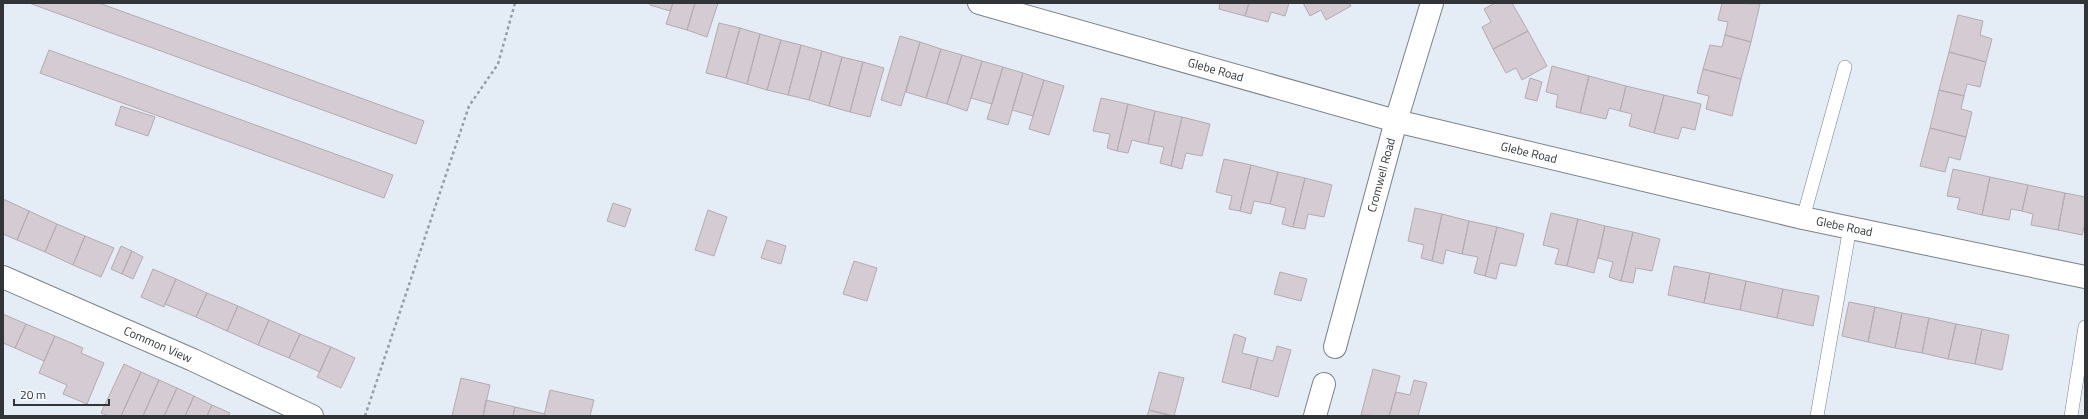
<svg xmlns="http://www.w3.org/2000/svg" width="2088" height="419" viewBox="0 0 2088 419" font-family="'Titillium Web',sans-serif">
<rect width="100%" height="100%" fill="#e4edf5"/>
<path fill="#d5cbd2" stroke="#b4aab1" d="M29 3H99L424 121 416 144Z
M650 3H673L670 11 650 5Z
M673 3H695L687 30 666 24Z
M695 3H718L707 37 687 30Z
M1220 3H1249L1245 16 1219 9Z
M1249 3H1289L1285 16 1271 12 1268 22 1245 16Z
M1303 3H1349L1351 6 1326 20 1321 10 1310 16Z
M1495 3H1512L1528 31 1493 49 1482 27 1491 22 1484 9Z
M1722 3 1760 4 1751 42 1725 35 1728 22 1718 20Z
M1958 15 1983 21 1980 35 1992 39 1986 62 1949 52Z
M719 23 740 28 726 78 706 73Z
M740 28 760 34 747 84 726 78Z
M1528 31 1547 66 1522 80 1516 68 1506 73 1493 49Z
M760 34 781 40 767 90 747 84Z
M1725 35 1751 42 1741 79 1703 69 1710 45 1722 47Z
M900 36 920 42 901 106 881 100Z
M781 40 801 45 788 95 767 90Z
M920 42 941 49 926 98 906 92Z
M801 45 822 51 809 100 788 95Z
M941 49 962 55 947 104 926 98Z
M49 50 393 175 384 198 40 73Z
M822 51 842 57 829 106 809 100Z
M1949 52 1986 62 1980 87 1967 84 1964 96 1939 90Z
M962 55 982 61 967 111 947 104Z
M842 57 863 62 850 112 829 106Z
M982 61 1003 67 992 104 971 98Z
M863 62 884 68 870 117 850 112Z
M1552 66 1589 76 1580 113 1556 107 1558 95 1546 92Z
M1003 67 1023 73 1008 125 987 119Z
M1703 69 1741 79 1732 116 1706 109 1709 96 1697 93Z
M1023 73 1044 80 1033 116 1012 110Z
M1589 76 1626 86 1620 111 1609 108 1606 119 1580 113Z
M1530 78 1542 82 1537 101 1525 98Z
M1044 80 1064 86 1049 135 1029 129Z
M1626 86 1664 95 1654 133 1629 126 1632 114 1620 111Z
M1939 90 1964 96 1961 109 1972 112 1966 137 1930 128Z
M1664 95 1701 104 1695 130 1682 127 1678 139 1654 133Z
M1101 98 1128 104 1117 151 1107 148 1110 134 1093 131Z
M1128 104 1155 111 1148 144 1132 140 1128 153 1117 151Z
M121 106 155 117 148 136 115 125Z
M1155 111 1182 117 1171 166 1160 163 1164 147 1148 144Z
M1182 117 1210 124 1202 156 1186 153 1182 169 1171 166Z
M1930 128 1966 137 1960 160 1949 157 1945 172 1920 166Z
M1224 159 1251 165 1240 211 1229 209 1232 196 1216 192Z
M1251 165 1278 172 1270 204 1254 201 1251 214 1240 211Z
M1953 169 1990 177 1982 215 1957 209 1960 198 1947 196Z
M1278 172 1305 178 1293 227 1282 224 1286 208 1270 204Z
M1990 177 2028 185 2022 211 2011 209 2009 220 1982 215Z
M1305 178 1332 185 1324 217 1308 214 1305 229 1293 227Z
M2028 185 2065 193 2058 230 2031 225 2033 214 2022 211Z
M2065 193 2085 197V224L2082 235 2058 230Z
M3 199 29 211 17 240 3 234Z
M613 203 631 209 625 227 607 221Z
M1415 208 1442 214 1432 261 1421 258 1424 245 1408 241Z
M708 210 727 217 714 256 695 250Z
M29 211 57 224 45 252 17 240Z
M1551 213 1578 219 1567 266 1555 264 1559 249 1543 245Z
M1442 214 1469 221 1462 254 1446 250 1443 264 1432 261Z
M1578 219 1605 226 1594 273 1567 266Z
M1469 221 1497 227 1485 276 1474 273 1478 257 1462 254Z
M57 224 85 236 73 265 45 252Z
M1605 226 1633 232 1621 281 1609 277 1613 262 1598 258Z
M1497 227 1524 234 1516 266 1500 263 1496 279 1485 276Z
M1633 232 1660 239 1652 271 1636 268 1633 283 1621 281Z
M85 236 114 248 101 277 73 265Z
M767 240 786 246 781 264 761 258Z
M121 246 132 251 122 274 111 269Z
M132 251 143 257 133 279 122 274Z
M854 261 877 268 867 301 843 294Z
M1674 266 1710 273 1704 303 1668 295Z
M153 269 176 279 164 307 141 297Z
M1280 272 1307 279 1301 301 1274 294Z
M1710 273 1746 281 1740 310 1704 303Z
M176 279 207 293 196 317 165 304Z
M1746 281 1783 289 1777 318 1740 310Z
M1783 289 1819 296 1813 326 1777 318Z
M207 293 238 306 227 331 196 317Z
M1849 302 1875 307 1868 342 1842 336Z
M238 306 269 320 258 345 227 331Z
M1875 307 1902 313 1895 348 1868 342Z
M1902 313 1929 318 1922 353 1895 348Z
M3 314 26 324 15 348 3 343Z
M1929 318 1956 324 1948 359 1922 353Z
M269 320 300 334 289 358 258 345Z
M26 324 55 336 44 361 15 348Z
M1956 324 1982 329 1975 364 1948 359Z
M1982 329 2009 335 2002 370 1975 364Z
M300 334 331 347 320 372 289 358Z
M1234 334 1246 338 1242 353 1258 357 1250 389 1222 382Z
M55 336 83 348 81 353 104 363 87 404 63 394 67 385 39 373Z
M1277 346 1291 350 1278 397 1250 389 1258 357 1273 361Z
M331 347 355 358 341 388 317 377Z
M124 364 141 372 121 416H109L101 413Z
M1373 369 1400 376 1389 416 1361 415Z
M141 372 159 380 143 416H121Z
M1159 372 1184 378 1174 416 1149 410Z
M461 378 490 385 483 416H452Z
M159 380 177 388 164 416H143Z
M1414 380 1427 383 1418 416H1389L1396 392 1410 395Z
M177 388 194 396 185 416H164Z
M550 390 594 400 590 416H544Z
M194 396 212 405 207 416H185Z
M486 400 515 407 513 416H483Z
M212 405 230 413 228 416H207Z
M515 407 545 414 544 416H513Z
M1149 410 1171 416H1147Z"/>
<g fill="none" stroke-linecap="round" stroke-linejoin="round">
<defs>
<path id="lane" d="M1803 218 1845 67
M1817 416 1850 227
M2071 416 2085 327"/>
<g id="street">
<path id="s1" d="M979 3 1396 121 1803 218 2085 277"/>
<path id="s2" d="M3 277 193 360 312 416"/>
<path id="s3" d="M1335 347 1396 121 1432 3"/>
<path d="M1315 416 1324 384"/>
</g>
</defs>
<use href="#lane" stroke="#7b838a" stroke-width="14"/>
<use href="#street" stroke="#7b838a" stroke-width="24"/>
<path stroke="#969da3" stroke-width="2.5" stroke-dasharray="3 3" stroke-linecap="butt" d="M365 416 469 106 498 64 515 3"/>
<use href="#lane" stroke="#fff" stroke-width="13"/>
<use href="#street" stroke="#fff" stroke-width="22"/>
</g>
<g text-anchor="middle" stroke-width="3" stroke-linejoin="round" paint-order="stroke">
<g font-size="12" fill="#313538" stroke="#f4fafe">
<text dy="4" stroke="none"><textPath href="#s1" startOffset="246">Glebe Road</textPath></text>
<text dy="4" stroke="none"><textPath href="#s1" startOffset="570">Glebe Road</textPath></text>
<text dy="4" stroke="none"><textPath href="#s3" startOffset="178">Cromwell Road</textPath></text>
<text dy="4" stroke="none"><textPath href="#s1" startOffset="894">Glebe Road</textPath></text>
<text dy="4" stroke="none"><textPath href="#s2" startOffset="169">Common View</textPath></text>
</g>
</g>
<rect width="2088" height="419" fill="none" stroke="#313538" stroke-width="8"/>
<path d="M14 399v6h95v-6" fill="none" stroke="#313538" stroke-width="2"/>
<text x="20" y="399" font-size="12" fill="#313538" stroke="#f4fafe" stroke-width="3" paint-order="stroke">20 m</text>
</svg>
